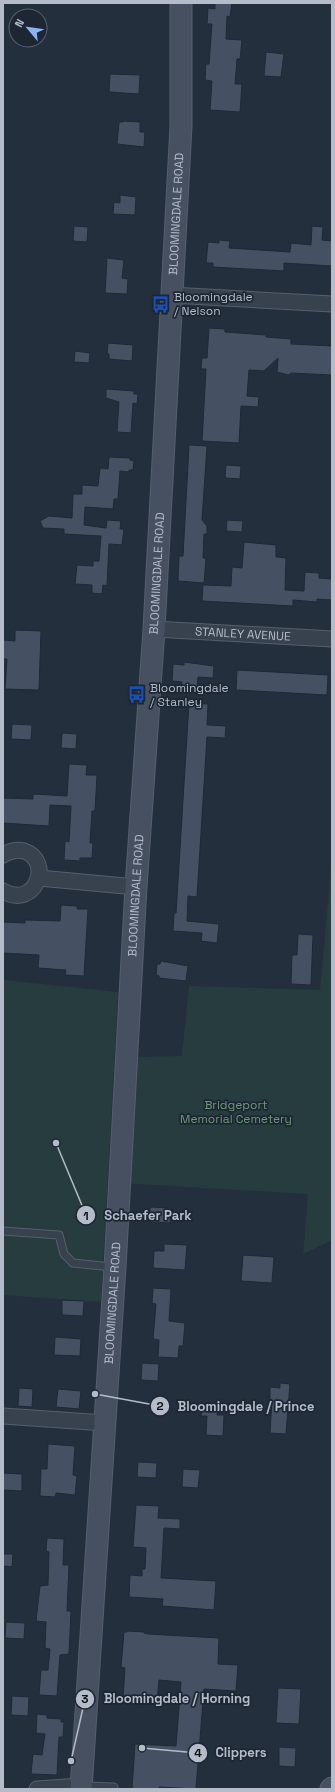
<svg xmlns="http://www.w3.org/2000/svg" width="335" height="1792" viewBox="0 0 335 1792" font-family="'Space Grotesk',sans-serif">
<rect width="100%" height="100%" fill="#242f3e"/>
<path fill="#263c3f" d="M332 858V1240L303 1254 308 1194 121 1183 129 1057 182 1056 189 986 320 990Z
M3 980 118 992 101 1302 3 1295Z"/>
<path fill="#455162" stroke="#1f2835" d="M215 3H232L230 17 227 16 226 39 242 40 240 59H237L235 84H242L240 112 210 110 212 81 205 80 206 64H209L212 24H207L208 8 215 9Z
M266 52 284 54 281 77 264 76Z
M110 74 140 75 139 94 109 92Z
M123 121 140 122V132H145L144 147 117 144 119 122H123Z
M120 195 136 197 135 215 113 214 114 202 120 203Z
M74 226 88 227 87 242 73 241Z
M312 226 323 227 322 240 332 241V266L284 263V271L213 267V263H206L208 242 219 243V240L230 241 229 248 290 252 291 243 311 245Z
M107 258 124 260 122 278 128 279 127 294 105 293Z
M209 328 225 329V332L266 335V337L291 339V344L332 346V375L291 373 289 375 277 372 278 358 264 371 249 370 247 396 259 397 258 407 241 406 239 443 202 441 206 369H201L202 358H207Z
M108 343 133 345 132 361 109 359V354H107Z
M75 351 90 353 89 363 74 362Z
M106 389 134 391V394H138L137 404 133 403 131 433 117 432 119 402 106 398Z
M189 445 207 446 202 520 207 526V534H204L203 558H206L204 583 178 581 179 556H183Z
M109 457 130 458V460L134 461 133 470H129V472L120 471 118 499H114L113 509 85 507 84 525 106 528 107 520 121 521 120 529H124L122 545 109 544 107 586 103 585 102 594 92 593V585L75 584 77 565 93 566V561H99L101 536 64 534V529L43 528 40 521 49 516 72 518 73 494H82V485L98 486 100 468 108 469Z
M226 465 241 466 240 479 225 478Z
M227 520 243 521 242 532 226 531Z
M244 542 276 545V557L286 558 285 590 304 591 305 572 319 573V578L332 579V600L317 599V602L293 600V606L202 601 203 585 231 586 232 567 242 568Z
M15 630 41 631 39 690 5 689 7 659H3V640L15 641Z
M184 662 214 666 213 678 198 677 197 689 181 688 182 682 172 681 173 664 184 665Z
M237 670 328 675 327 695 236 690Z
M189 703 208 704 207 725 226 726 225 738 207 737 197 897 188 896 187 921 219 924 217 943 201 941 202 933 173 931 174 913H176Z
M12 724 32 725 31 740 11 739Z
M62 733 77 734 76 749 61 748Z
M69 764 87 765 86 775H97L95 811H92L90 843H93L92 858H80V861L64 860 65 841 69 842 71 806 50 805 49 826 3 823V798L33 799V794L67 796Z
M61 905 77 906V909H88L84 976 65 975 66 970 38 968 39 955 3 953V922L25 923V920L60 921Z
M298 934 313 935 311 985 291 984 292 955H297Z
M161 961 188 966 186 981 159 978V976L156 975 157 964H160Z
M150 1207 171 1208 170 1223 149 1222Z
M164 1244 187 1245 185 1270 153 1268 154 1251H164Z
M243 1255 274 1257 272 1283 241 1281Z
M153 1288 171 1289 169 1321 185 1323 183 1346H179L178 1358 158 1357 159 1340 153 1339 156 1304 152 1303Z
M62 1300 84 1301 83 1316 62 1315Z
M55 1337 81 1339 80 1356 54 1355Z
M142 1363 159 1364 158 1381 141 1380Z
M280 1383 290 1384 286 1434 270 1433 272 1400H270V1387L280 1388Z
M19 1388 33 1389 32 1407 18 1406Z
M58 1389 81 1391 79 1409 56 1407Z
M202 1406 218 1407 217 1415H224L223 1436 206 1435 207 1416H201Z
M48 1444 75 1446 73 1475 77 1476 75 1495 56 1493 55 1497 40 1496 41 1469H47Z
M138 1462 157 1463 156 1478 137 1477Z
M183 1469 200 1470 198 1488 182 1487Z
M3 1473 22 1474V1491L3 1490Z
M136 1505 159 1506 158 1518 180 1519V1529L164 1528 161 1578 216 1581 214 1610 162 1606 163 1599 129 1597 130 1575 142 1576V1569H145L146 1548 133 1547Z
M47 1538 64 1539 63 1565H69L67 1611H71L69 1654 60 1655 57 1696 39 1695 41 1670H48L50 1649 45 1648 46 1622 36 1621 40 1586 48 1585 49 1552 46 1551Z
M3 1554H13L12 1567 3 1566Z
M6 1622 25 1623 24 1639 5 1638Z
M127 1631 144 1632V1633L148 1634 219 1638 218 1664 238 1665 236 1691 204 1689 196 1789 159 1787V1789H132L135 1744 176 1746 181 1682 159 1680 157 1701 123 1699 125 1668 121 1667 124 1632H127Z
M278 1688 301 1689 299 1724 276 1723Z
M12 1696 29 1697 28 1716 11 1715Z
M37 1714 47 1715V1718L61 1719V1722H64L63 1737H59L57 1775 31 1774 33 1754 42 1755 45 1734 36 1733Z
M279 1747 296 1748 295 1767 279 1766Z"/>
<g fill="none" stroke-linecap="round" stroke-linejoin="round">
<defs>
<path id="lane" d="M3 1231 59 1235 64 1254 73 1263 112 1267
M83 1786 114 1787"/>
<g id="street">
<path d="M171 295 332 304"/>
<path id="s1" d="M154 629 332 639"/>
<path d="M3 855C10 851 16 849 24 851 54 861 35 910 3 891"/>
<path d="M39 878 136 887"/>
<path d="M3 1416 105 1423"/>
<path d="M37 1789 81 1786"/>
</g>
<g id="secondary">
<path id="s2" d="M81 1789 115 1267 136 887 154 629 181 126V3"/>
<path d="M331 1789 332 1788"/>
</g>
</defs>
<use href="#lane" stroke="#565f6c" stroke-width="9"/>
<use href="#street" stroke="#565f6c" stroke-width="17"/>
<use href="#secondary" stroke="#565f6c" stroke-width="23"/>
<use href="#lane" stroke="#38414e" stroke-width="7"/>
<use href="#street" stroke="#38414e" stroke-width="15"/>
<use href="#secondary" stroke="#465061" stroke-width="21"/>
</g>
<defs>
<symbol id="bus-bare" viewBox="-9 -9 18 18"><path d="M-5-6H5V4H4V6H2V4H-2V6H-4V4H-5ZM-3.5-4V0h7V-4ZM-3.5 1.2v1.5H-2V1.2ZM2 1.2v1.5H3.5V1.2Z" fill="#1a4fb4" stroke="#1d2633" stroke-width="2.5" paint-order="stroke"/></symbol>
</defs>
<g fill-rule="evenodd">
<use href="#bus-bare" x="148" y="292" width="25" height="25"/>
<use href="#bus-bare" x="124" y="682" width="25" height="25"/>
</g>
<g text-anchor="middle" stroke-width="3.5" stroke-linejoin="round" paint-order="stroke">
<g font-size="12" fill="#b4bcc9" stroke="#1d2633">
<text dy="4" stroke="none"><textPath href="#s2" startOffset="1578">BLOOMINGDALE ROAD</textPath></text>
<text dy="4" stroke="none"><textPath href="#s2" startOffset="1218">BLOOMINGDALE ROAD</textPath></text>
<text dy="4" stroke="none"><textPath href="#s1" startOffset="89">STANLEY AVENUE</textPath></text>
<text dy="4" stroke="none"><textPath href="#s2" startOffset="895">BLOOMINGDALE ROAD</textPath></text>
<text dy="4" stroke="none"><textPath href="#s2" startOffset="487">BLOOMINGDALE ROAD</textPath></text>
</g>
<g font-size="12" fill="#b4bcc9" stroke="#1d2633" text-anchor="start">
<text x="174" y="301">Bloomingdale<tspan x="174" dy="14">/ Nelson</tspan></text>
<text x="150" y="692">Bloomingdale<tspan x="150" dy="14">/ Stanley</tspan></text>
</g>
<g font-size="12" fill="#6b9a76" stroke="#1d2633">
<text x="236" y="1109">Bridgeport<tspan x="236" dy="14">Memorial Cemetery</tspan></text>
</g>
</g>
<path fill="none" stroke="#b4bcc9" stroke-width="1.5" d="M56 1143L86 1215M95 1394L160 1406M71 1761L85 1699M142 1748L198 1753"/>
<g fill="#b4bcc9" stroke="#1d2633" stroke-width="1.5">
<circle cx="56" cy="1143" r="4"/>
<circle cx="95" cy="1394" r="4"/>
<circle cx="71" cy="1761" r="4"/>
<circle cx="142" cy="1748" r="4"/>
<circle cx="86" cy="1215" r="10"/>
<circle cx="160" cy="1406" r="10"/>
<circle cx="85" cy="1699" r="10"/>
<circle cx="198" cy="1753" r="10"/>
</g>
<g font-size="12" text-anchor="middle" font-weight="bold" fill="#111">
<text x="86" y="1220">1</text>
<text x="160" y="1410">2</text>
<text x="85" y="1703">3</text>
<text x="198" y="1757">4</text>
</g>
<g font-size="13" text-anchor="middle" font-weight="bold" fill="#b4bcc9" stroke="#1d2633" stroke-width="3.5" stroke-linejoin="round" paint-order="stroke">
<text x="148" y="1220">Schaefer Park</text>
<text x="246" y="1411">Bloomingdale / Prince</text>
<text x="177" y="1703">Bloomingdale / Horning</text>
<text x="241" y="1757">Clippers</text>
</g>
<rect width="335" height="1792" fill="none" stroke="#b4bcc9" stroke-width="8"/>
<g transform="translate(28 28) rotate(299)"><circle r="19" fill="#1d2633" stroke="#59626f"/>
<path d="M0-3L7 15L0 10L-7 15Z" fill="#8ab4f8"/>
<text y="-6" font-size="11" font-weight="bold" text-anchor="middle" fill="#b4bcc9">N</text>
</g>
</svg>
